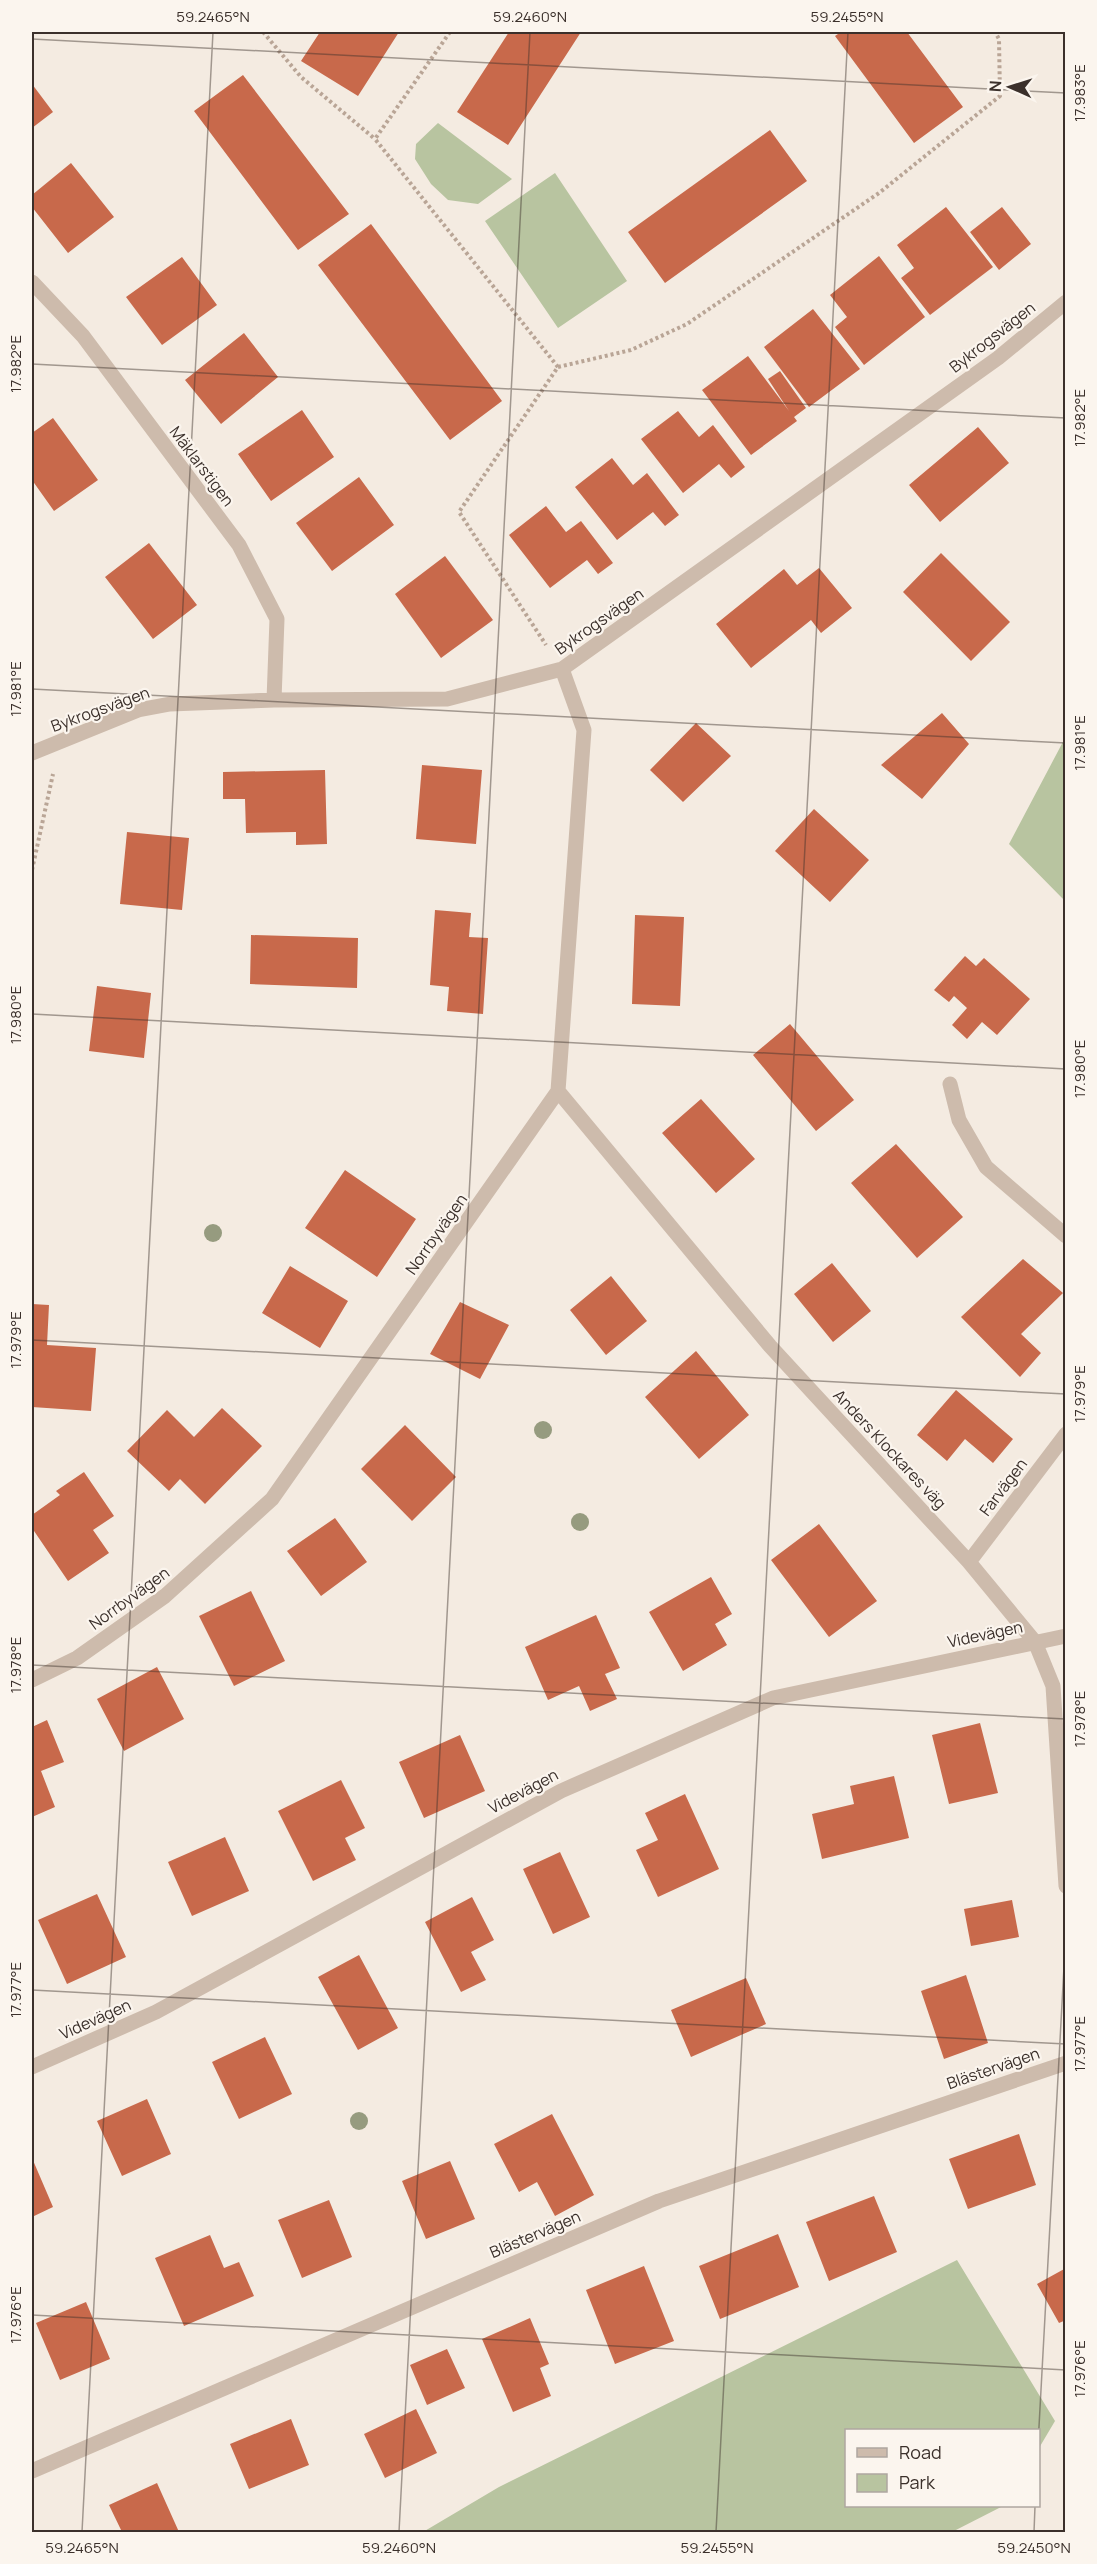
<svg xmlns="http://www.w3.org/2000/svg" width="1097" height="2564" viewBox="0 0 1097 2564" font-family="Manrope,sans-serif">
<rect width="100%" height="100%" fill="#f4ebe1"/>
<path fill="#b8c4a0" d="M438 123 512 179 478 204 448 200 431 184 415 159 416 144Z
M555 173 627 281 558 328 485 221Z
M1065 738 1066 901H1065L1009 844Z
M957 2260 1055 2421 1039 2448 1038 2430H846V2506H1003L952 2532H423L499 2487Z"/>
<path fill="#c8694b" d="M320 32H399L358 96 301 61Z
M509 32H581L508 145 457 112Z
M841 32H907L963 107 914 143 835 36Z
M243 75 349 214 298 250 194 111Z
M32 84 53 112 32 128Z
M770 130 807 181 665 283 628 232Z
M71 163 114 217 68 253 32 207V195Z
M946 207 993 267 930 315 901 278 914 268 897 245Z
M1002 207 1031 244 999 270 970 232Z
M371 224 502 401 450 440 318 265Z
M879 256 925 317 864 365 835 327 847 317 830 295Z
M182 257 217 305 162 345 126 297Z
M813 309 860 369 809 407 764 347Z
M244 333 278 377 221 424 185 380Z
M748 356 789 411 768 379 780 371 806 408 794 417 797 421 751 455 702 390Z
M302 410 334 457 271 501 238 454Z
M678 411 699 437 713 425 745 467 731 478 719 464 683 493 641 439Z
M53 418 98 480 54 511 32 480V433Z
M978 427 1009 463 940 522 909 485Z
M612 458 633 485 647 473 679 515 665 526 653 512 617 540 575 487Z
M359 477 394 525 332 571 296 523Z
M546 506 566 532 581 521 613 563 598 574 587 560 550 588 509 535Z
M149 543 197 605 153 639 105 577Z
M941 553 1010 622 971 661 903 592Z
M445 556 493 620 441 658 395 594Z
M819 568 852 608 821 633 811 620 751 668 716 624 784 569 797 585Z
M942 713 969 744 922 799 881 765Z
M696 723 731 756 683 802 650 770Z
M422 765 482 770 476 844 416 839Z
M325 770 327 844 296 845V832L246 833 245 799H223V772Z
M814 809 869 860 830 902 775 851Z
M127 832 189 838 182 910 120 904Z
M435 910 471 913 469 937 488 938 483 1014 447 1011 449 987 430 985Z
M635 915 684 917 680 1006 632 1004Z
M251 935 358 938 357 988 250 984Z
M965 956 976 966 984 958 1030 999 997 1035 982 1022 967 1039 952 1025 967 1008 954 996 949 1002 934 990Z
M97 986 151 993 144 1058 89 1051Z
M790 1024 854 1100 816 1131 753 1055Z
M701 1099 755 1159 716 1193 662 1133Z
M896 1144 963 1217 917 1258 851 1183Z
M345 1170 416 1219 377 1277 305 1228Z
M1023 1259 1063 1293 1021 1334 1041 1353 1020 1377 961 1317Z
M832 1263 871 1311 833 1342 794 1294Z
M290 1266 348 1301 320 1348 262 1313Z
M611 1276 647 1321 606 1355 570 1310Z
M460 1302 509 1325 480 1379 430 1354Z
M32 1304 49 1305 47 1345 96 1348 91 1411 32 1407Z
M696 1351 749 1415 699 1459 645 1397Z
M956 1390 1013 1439 993 1463 965 1439 947 1461 917 1435Z
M222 1408 262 1446 205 1504 180 1479 169 1491 127 1451 167 1410 194 1437Z
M405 1425 456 1477 412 1521 361 1469Z
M84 1472 114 1516 93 1530 109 1553 68 1581 32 1528V1515L60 1495 56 1491Z
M335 1518 367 1562 321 1596 287 1551Z
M819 1524 877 1601 829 1637 771 1560Z
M711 1577 732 1614 715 1624 727 1645 683 1671 649 1612Z
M251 1591 285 1661 234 1686 199 1616Z
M596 1615 620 1668 605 1674 617 1699 590 1711 579 1686 548 1700 525 1647Z
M157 1667 184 1719 124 1751 97 1699Z
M47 1720 64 1762 41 1771 55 1807 32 1817V1727Z
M980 1723 998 1793 949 1804 932 1735Z
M460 1735 485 1791 424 1818 399 1762Z
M894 1776 909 1838 822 1859 812 1814 854 1804 850 1786Z
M341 1780 365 1828 345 1838 356 1860 313 1881 278 1811Z
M685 1794 719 1869 658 1897 636 1850 658 1840 645 1813Z
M225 1837 249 1891 192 1916 168 1862Z
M560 1852 590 1917 553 1934 523 1869Z
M97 1894 126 1957 67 1984 38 1920Z
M472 1897 494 1940 471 1952 486 1980 461 1992 425 1922Z
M1012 1900 1019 1937 971 1946 964 1909Z
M359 1955 398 2028 358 2050 318 1977Z
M966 1975 988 2043 944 2059 921 1991Z
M746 1978 766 2024 691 2057 671 2010Z
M265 2037 292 2094 239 2119 212 2062Z
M147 2099 171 2154 122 2176 97 2121Z
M552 2114 594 2195 555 2216 537 2182 519 2192 494 2144Z
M1019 2134 1036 2185 968 2209 949 2159Z
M32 2158 53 2207 32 2217Z
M450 2161 475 2219 426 2239 402 2181Z
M874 2196 897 2252 829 2281 806 2222Z
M329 2200 352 2257 302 2278 278 2220Z
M778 2234 799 2287 720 2319 699 2266Z
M210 2235 224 2268 239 2262 254 2296 184 2326 155 2258Z
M644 2266 674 2341 615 2364 586 2290Z
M1066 2268V2320L1059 2323 1037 2284Z
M86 2302 110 2359 60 2380 36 2323Z
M530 2318 549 2364 540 2368 551 2396 513 2412 482 2339Z
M447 2349 465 2388 427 2405 410 2365Z
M416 2409 437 2453 385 2478 364 2434Z
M291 2419 309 2465 249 2489 230 2444Z
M157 2483 179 2532H122L109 2505Z"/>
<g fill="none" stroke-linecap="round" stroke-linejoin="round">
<path stroke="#b9a596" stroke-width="4" stroke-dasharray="3 3" stroke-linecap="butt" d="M263 32 301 77 375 139
M450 32 375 139 558 367 459 512 546 645
M558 367 631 350 687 324 879 193 1000 96 999 39 995 32
M32 870 53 774"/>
<path stroke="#cdbbac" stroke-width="15" d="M32 282 83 336 239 545 277 619 274 700
M32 753 138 710 170 704 274 700 447 699 562 669 998 358 1066 302
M950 1084 959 1120 986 1167 1066 1236
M558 1091 770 1346 969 1562 1035 1642 1053 1686 1066 1886
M969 1562 1066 1434
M32 1680 77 1658 165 1596 272 1499 558 1091 584 730 562 669
M32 2067 156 2012 561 1791 773 1698 1066 1636
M32 2471 659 2201 1066 2063"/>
</g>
<g fill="#969b7f">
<circle cx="213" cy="1233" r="9"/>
<circle cx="543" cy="1430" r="9"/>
<circle cx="580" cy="1522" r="9"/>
<circle cx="359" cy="2121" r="9"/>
</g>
<path fill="none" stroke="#3b302b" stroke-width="1.5" stroke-opacity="0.45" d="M32 39 1066 93M32 364 1066 418M32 689 1066 743M32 1014 1066 1069M32 1340 1066 1394M32 1665 1066 1719M32 1990 1066 2044M32 2315 1066 2370M1038 2445 1066 1930M82 2532 213 32M399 2532 530 32M716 2532 848 32M1034 2532 1035 2506"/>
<g text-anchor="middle" stroke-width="4.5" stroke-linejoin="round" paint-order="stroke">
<g font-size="16" fill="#3b302b" stroke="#fbf5ee">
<text transform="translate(992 337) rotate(-38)" y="6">Bykrogsvägen</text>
<text transform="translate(202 466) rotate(53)" y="6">Mäklarstigen</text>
<text transform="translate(599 621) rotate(-35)" y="6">Bykrogsvägen</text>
<text transform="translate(100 709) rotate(-20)" y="6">Bykrogsvägen</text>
<text transform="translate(436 1234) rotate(-55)" y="6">Norrbyvägen</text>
<text transform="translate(890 1449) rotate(47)" y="6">Anders Klockares väg</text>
<text transform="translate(1003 1487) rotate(-53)" y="6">Farvägen</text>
<text transform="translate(129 1598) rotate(-36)" y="6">Norrbyvägen</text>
<text transform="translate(985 1634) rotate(-12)" y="6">Videvägen</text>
<text transform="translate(523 1791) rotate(-28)" y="6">Videvägen</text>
<text transform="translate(95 2019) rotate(-24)" y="6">Videvägen</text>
<text transform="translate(993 2068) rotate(-19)" y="6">Blästervägen</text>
<text transform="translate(535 2234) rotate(-23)" y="6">Blästervägen</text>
</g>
</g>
<rect width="1097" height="2564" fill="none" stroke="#fbf5ee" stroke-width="66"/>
<rect x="845" y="2429" width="195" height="78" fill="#fbf5ee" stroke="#aea6a0" stroke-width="1.5"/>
<rect x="857" y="2448" width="30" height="9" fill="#cdbbac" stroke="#aea6a0" stroke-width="1.5"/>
<text x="899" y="2459" font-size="18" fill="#3b302b">Road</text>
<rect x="857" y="2474" width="30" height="18" fill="#b8c4a0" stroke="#aea6a0" stroke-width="1.5"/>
<text x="899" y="2489" font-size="18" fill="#3b302b">Park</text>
<g transform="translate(1010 87) rotate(273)" stroke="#fbf5ee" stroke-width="4.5" paint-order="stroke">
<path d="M0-4.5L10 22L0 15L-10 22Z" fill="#3b302b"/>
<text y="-9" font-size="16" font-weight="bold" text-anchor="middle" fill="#3b302b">N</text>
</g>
<rect x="33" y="33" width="1031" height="2498" fill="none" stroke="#3b302b" stroke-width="2"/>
<g font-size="15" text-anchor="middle" fill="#3b302b">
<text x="213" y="22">59.2465°N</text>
<text x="530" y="22">59.2460°N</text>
<text x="847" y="22">59.2455°N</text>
<text transform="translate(1080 93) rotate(-90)" y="5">17.983°E</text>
<text transform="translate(16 364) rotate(-90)" y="5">17.982°E</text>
<text transform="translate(1080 418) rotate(-90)" y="5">17.982°E</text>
<text transform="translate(16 689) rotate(-90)" y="5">17.981°E</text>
<text transform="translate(1080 743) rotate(-90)" y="5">17.981°E</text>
<text transform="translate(16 1015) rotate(-90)" y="5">17.980°E</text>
<text transform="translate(1080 1069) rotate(-90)" y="5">17.980°E</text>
<text transform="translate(16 1340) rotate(-90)" y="5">17.979°E</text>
<text transform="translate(1080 1394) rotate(-90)" y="5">17.979°E</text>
<text transform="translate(16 1665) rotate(-90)" y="5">17.978°E</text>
<text transform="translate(1080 1719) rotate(-90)" y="5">17.978°E</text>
<text transform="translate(16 1990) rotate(-90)" y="5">17.977°E</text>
<text transform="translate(1080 2044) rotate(-90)" y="5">17.977°E</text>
<text transform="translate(16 2315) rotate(-90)" y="5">17.976°E</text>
<text transform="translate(1080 2369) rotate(-90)" y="5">17.976°E</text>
<text x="82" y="2553">59.2465°N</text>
<text x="399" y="2553">59.2460°N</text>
<text x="717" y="2553">59.2455°N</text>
<text x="1034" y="2553">59.2450°N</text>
</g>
</svg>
